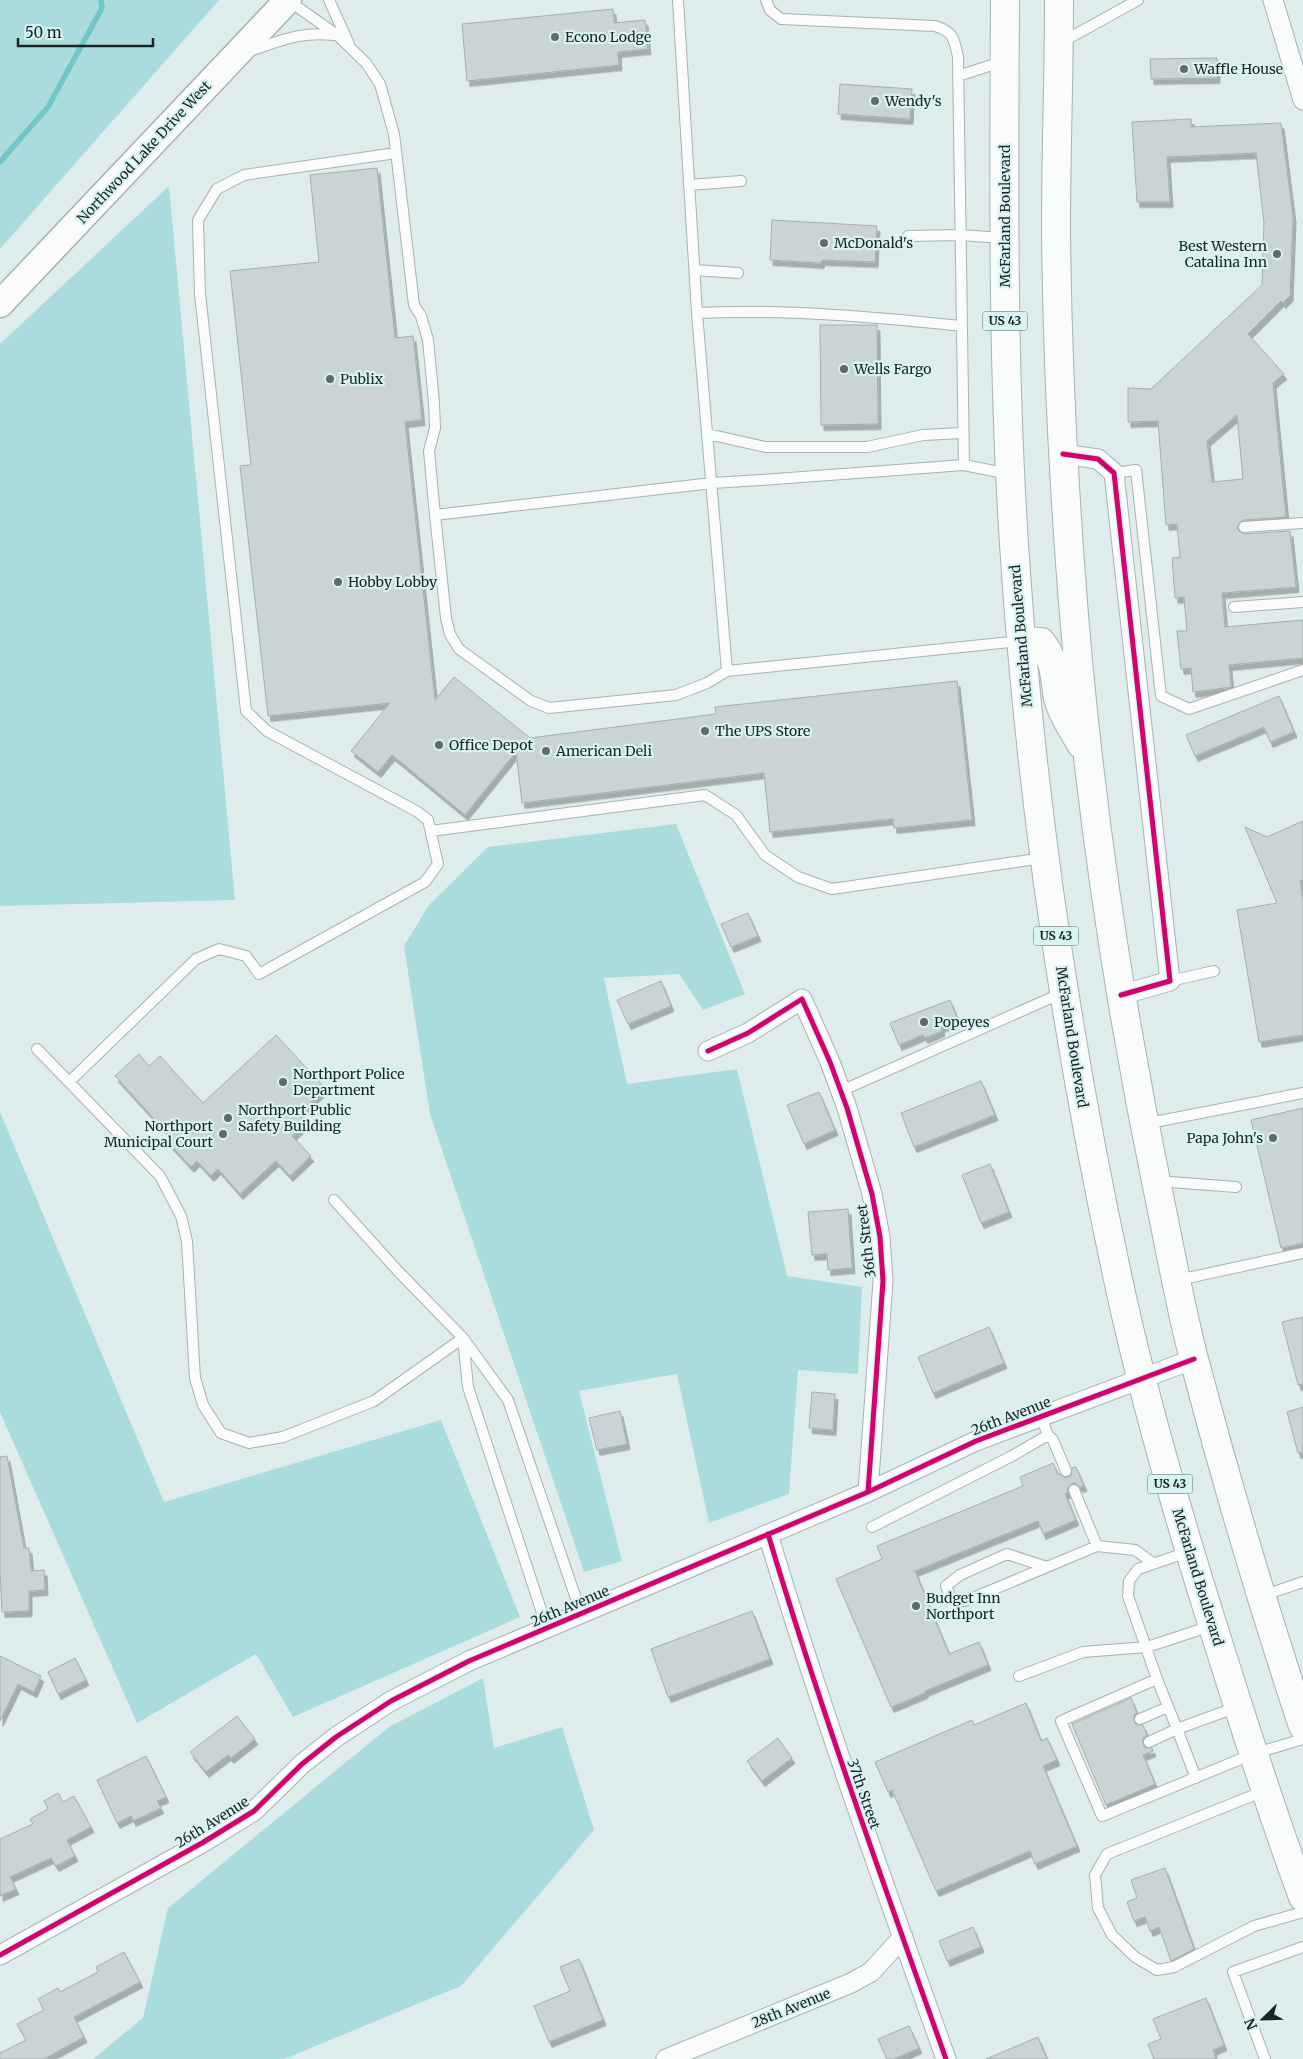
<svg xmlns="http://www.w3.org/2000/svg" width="1303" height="2059" viewBox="0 0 1303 2059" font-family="Merriweather,serif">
<defs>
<filter id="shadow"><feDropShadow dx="3" dy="5.5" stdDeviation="0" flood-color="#0004"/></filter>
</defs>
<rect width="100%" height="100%" fill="#dfecec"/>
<path fill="#abdcdd" d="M0 0H219L0 249Z
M169 186 235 900 0 906V344Z
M676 824 745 994 703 1010 679 974 604 978 627 1084 737 1069 787 1276 862 1287 858 1374 798 1370 789 1494 709 1523 677 1374 579 1391 622 1561 584 1572 430 1114 404 946 429 905 488 847Z
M0 1112 164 1502 441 1420 520 1617 293 1717 256 1654 137 1723 0 1412Z
M483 1678 494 1748 562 1727 594 1830 461 1986 284 2059H93L143 2018 168 1908 389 1727Z"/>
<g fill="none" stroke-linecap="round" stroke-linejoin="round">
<path stroke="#71c6c8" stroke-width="5.5" d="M0 162 48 107 102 8 101 0"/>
</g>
<path fill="#cad4d4" stroke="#a4afaf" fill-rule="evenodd" filter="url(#shadow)" d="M613 9 614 23 645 20 648 49 618 52 619 65 467 81 462 24Z
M1217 58V78L1151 79 1150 59Z
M840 84 912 89 910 119 838 114Z
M1191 119V127L1281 123 1293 217 1290 296 1283 303 1281 301 1248 334 1284 374 1273 383 1286 517 1244 520 1240 522 1237 527 1239 531 1244 534 1290 531 1296 587 1222 593 1225 627 1303 620V658L1229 665 1231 687 1193 692 1191 668 1181 669 1177 631H1187L1184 597 1175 598 1172 558 1180 557 1177 524 1166 525 1158 421 1128 422V388L1151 389 1262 285 1264 223 1256 153 1167 157 1170 202H1137L1132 122ZM1237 415 1243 479 1212 482 1207 441Z
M377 168 395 338 413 336 422 420 405 422 435 700 454 677 530 738 716 714 715 707 957 681 972 820 894 828 893 819 770 832 764 773 522 803 516 752 465 815 392 755 378 772 351 751 390 703 268 716 240 466 251 465 230 271 319 262 310 175Z
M772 220 877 226 875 262 822 260 821 263 770 260Z
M820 325H877L878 424 821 425Z
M1279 696 1294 732 1270 742 1264 727 1195 756 1186 735Z
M1303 821V880L1300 881 1303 900V1035L1259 1042 1237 910 1277 903 1245 827 1267 837Z
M748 913 758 936 731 947 721 924Z
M661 981 671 1006 628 1024 617 1000Z
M950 1000 958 1020 941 1027 942 1031 925 1038 923 1035 899 1045 890 1023Z
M276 1035 325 1088 298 1114 306 1123 292 1136 311 1156 290 1176 276 1161 240 1194 218 1169 211 1176 197 1161 191 1167 166 1140 170 1136 115 1076 139 1054 149 1066 160 1056 203 1103Z
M981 1081 995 1115 914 1147 901 1113Z
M819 1092 835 1130 804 1144 787 1105Z
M1303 1108V1243L1281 1248 1251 1120Z
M990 1164 1009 1212 981 1223 962 1175Z
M848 1209 852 1268 828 1270 827 1254 812 1255 808 1212Z
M1303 1317V1384L1298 1385 1282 1322Z
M989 1327 1004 1363 933 1393 918 1357Z
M812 1392 835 1394 833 1430 809 1428Z
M1303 1407V1452L1298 1453 1287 1412Z
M620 1411 627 1444 597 1450 589 1418Z
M7 1456 24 1548H29L31 1571 44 1570 45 1590 29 1591V1611L2 1612 0 1572V1457Z
M1053 1463 1058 1475 1060 1474 1065 1478 1071 1476 1072 1468 1076 1467 1084 1486 1080 1487 1075 1483 1071 1484 1067 1489 1068 1492 1065 1494 1076 1520 1043 1534 1038 1521 915 1571 949 1654 979 1642 988 1665 925 1691V1693L891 1707 836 1579 882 1559 877 1546 1023 1486 1020 1477Z
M752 1611 770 1659 668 1697 651 1649Z
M0 1656 41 1676 34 1692 18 1684 0 1721Z
M75 1658 86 1680 58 1694 48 1672Z
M1131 1698 1137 1713 1134 1715V1721L1136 1725H1143L1147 1735 1143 1738V1744L1145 1748H1152L1153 1751 1143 1755 1155 1784 1106 1805 1072 1724Z
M1026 1703 1041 1741 1047 1738 1057 1760 1043 1766 1077 1846 1035 1864 1030 1851 936 1891 892 1790 888 1792 875 1762 972 1720 974 1725Z
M237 1716 255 1739 231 1758 228 1755 206 1772 190 1752Z
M778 1738 792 1758 762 1781 747 1761Z
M146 1756 166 1797 157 1801 161 1808 133 1821 131 1816 117 1823 97 1780Z
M58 1793 63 1802 74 1796 91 1827 67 1840 75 1856 56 1866 51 1858 10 1877 16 1889 0 1896V1839L33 1824 30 1819 48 1809 44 1801Z
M1165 1868 1194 1949 1171 1961 1159 1927 1150 1931 1145 1917 1134 1921 1127 1902 1137 1898 1131 1880Z
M973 1927 981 1947 947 1961 939 1941Z
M124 1952 140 1982 74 2017 84 2037 44 2059H0V2053L26 2040 17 2024 44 2010 38 1999 58 1988 60 1992 98 1972 96 1967Z
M579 1959 603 2020 549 2042 534 2006 570 1991 560 1967Z
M1206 1998 1224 2045 1213 2050 1216 2059H1154L1148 2044 1161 2039 1153 2019Z
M909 2026 919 2048 894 2059H887L878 2039Z
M1038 2037 1047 2059H986Z"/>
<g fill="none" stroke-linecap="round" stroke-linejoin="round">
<defs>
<path id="lane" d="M329 0 349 44
M678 0 697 313 727 671
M766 0 770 10 781 19 935 26C954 32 954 39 958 57L964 465
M289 1 337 35 366 63 380 84 394 134 414 305 421 316 428 340 434 403 435 428 429 451 435 515 712 483 761 480 964 465 1009 474
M1062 42 1138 0
M249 51C281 41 300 31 334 35
M958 76 1004 61
M689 185 741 181
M908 236 960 235 1003 238
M695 270 738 273
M697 313C785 309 874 317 962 326
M708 434 765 447H867L923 435 963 433
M1114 473 1136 470 1161 696 1189 709 1303 670
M435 515 446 618 450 634 459 649 531 701 549 708 676 695 707 683 727 671 1021 641
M1244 527 1303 523
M1234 607 1303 602
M431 831 705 795 736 815 765 855 798 877 832 889 1043 858
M1170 981 1214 971
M37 1049 160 1176 181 1216 187 1241 195 1378 203 1405 221 1433 249 1443 283 1437 374 1401 463 1338 397 1270 334 1200
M69 1082 196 959 219 949 246 956 259 974 425 882 438 864 428 820 418 812 267 731 246 711 200 294 198 220 217 189 244 175 396 153
M841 1091 1062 993
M1144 1124 1303 1093
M1157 1181 1236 1187
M1178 1280 1303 1253
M1048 1435 1053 1440 1066 1471
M1074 1490 1097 1546
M872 1527 1012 1456 1048 1435 1041 1417
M1188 1552 1138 1569 1129 1581 1128 1596 1157 1679 1177 1729 1237 1707
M1047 1567 1007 1554 960 1575 946 1586 951 1598 957 1602 968 1600 1097 1546 1135 1550 1153 1563
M1262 1596 1303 1582
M547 1628 468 1387 463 1338 508 1400 581 1613
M1019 1676 1083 1652 1147 1647 1211 1626
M1157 1679 1061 1721 1102 1816 1253 1754 1303 1739
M1140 1719 1168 1707
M1149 1742 1177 1729 1196 1778
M1264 1791 1107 1854 1095 1875 1098 1908 1112 1935 1135 1957 1157 1970 1174 1967 1254 1926 1303 1912
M1265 2059 1233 1972 1303 1947"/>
<path id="street" d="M1273 0 1303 100
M1063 454 1098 459 1114 473 1170 981 1121 995
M708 1051 748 1033 802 999 830 1062 847 1108 872 1194 880 1237 883 1281 868 1492
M768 1534C821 1711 884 1885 946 2059
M0 1955 202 1843 254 1811 302 1764 336 1737 391 1701 469 1661 868 1492 976 1441 1194 1359
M666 2059 851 1983 871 1972 903 1937"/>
<path id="secondary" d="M0 304 288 0"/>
<path id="highway" d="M1005 0C1004 191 1002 382 1016 573 1033 818 1070 1062 1123 1302 1147 1409 1178 1515 1211 1620 1240 1713 1269 1805 1303 1897
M1059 0C1059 76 1056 153 1056 229 1057 341 1062 452 1070 563 1085 774 1115 984 1158 1191 1170 1248 1180 1307 1195 1363 1227 1485 1263 1606 1303 1726
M1022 641 1041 642C1056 661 1054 676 1058 698 1062 714 1073 730 1081 744"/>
</defs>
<use href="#lane" stroke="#a7b2b2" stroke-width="12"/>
<use href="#street" stroke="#a7b2b2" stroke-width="21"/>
<use href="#secondary" stroke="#a7b2b2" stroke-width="29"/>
<use href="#highway" stroke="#a7b2b2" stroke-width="30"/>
<use href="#lane" stroke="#fafcfc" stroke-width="10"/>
<use href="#street" stroke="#fafcfc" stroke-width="19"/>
<use href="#secondary" stroke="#fafcfc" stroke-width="26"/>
<use href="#highway" stroke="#fafcfc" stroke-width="28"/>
<defs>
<path id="cycleway" d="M1063 454 1098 459 1114 473 1170 981 1121 995
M708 1051 748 1033 802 999 830 1062 847 1108 872 1194 880 1237 883 1281 868 1492
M768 1534C821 1711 884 1885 946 2059
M0 1955 202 1843 254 1811 302 1764 336 1737 391 1701 469 1661 868 1492 976 1441 1194 1359"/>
</defs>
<use href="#cycleway" stroke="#d9f2f2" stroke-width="8"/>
<use href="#cycleway" stroke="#d6006c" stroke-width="5"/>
</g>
<g fill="#5f6a6a" stroke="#d9f2f2" stroke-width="2">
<circle cx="555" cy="37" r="5"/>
<circle cx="1184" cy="69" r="5"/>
<circle cx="875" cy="101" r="5"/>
<circle cx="824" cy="243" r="5"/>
<circle cx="1277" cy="254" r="5"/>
<circle cx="844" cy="369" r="5"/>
<circle cx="330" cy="379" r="5"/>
<circle cx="338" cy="582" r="5"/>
<circle cx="705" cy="731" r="5"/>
<circle cx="439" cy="745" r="5"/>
<circle cx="546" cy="751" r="5"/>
<circle cx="924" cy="1022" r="5"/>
<circle cx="283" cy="1082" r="5"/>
<circle cx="228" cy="1118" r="5"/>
<circle cx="223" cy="1134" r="5"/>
<circle cx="1273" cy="1138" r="5"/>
<circle cx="916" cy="1606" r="5"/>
</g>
<g text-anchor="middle" stroke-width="4.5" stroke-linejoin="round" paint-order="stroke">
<g fill="#d9f2f2" stroke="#536262" stroke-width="1">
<rect x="982.5" y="311.5" width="45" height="19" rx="4"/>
<rect x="1033.5" y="926.5" width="45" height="19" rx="4"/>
<rect x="1147.5" y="1474.5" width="45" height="19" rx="4"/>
</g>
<g font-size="12" font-weight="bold" fill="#1a2424">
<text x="1005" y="325">US 43</text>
<text x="1056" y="940">US 43</text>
<text x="1170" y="1488">US 43</text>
</g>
<g font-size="14" fill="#1a2424" stroke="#d9f2f2" text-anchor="start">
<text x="565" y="42">Econo Lodge</text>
<text x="1194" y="74">Waffle House</text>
<text x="885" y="106">Wendy's</text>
<text x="834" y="248">McDonald's</text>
<text x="1267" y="251" text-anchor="end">Best Western<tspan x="1267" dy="16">Catalina Inn</tspan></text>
<text x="854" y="374">Wells Fargo</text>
<text x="340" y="384">Publix</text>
<text x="348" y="587">Hobby Lobby</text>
<text x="715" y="736">The UPS Store</text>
<text x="449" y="750">Office Depot</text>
<text x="556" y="756">American Deli</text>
<text x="934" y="1027">Popeyes</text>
<text x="293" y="1079">Northport Police<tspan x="293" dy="16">Department</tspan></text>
<text x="238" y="1115">Northport Public<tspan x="238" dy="16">Safety Building</tspan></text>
<text x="213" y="1131" text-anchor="end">Northport<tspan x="213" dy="16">Municipal Court</tspan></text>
<text x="1263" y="1143" text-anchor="end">Papa John's</text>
<text x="926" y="1603">Budget Inn<tspan x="926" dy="16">Northport</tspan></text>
</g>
<g font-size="14" fill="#1a2424" stroke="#d9f2f2">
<text transform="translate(144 152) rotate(-47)" y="5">Northwood Lake Drive West</text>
<text transform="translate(1005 216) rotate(-90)" y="5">McFarland Boulevard</text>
<text transform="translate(1021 636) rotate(-95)" y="5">McFarland Boulevard</text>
<text transform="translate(1072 1037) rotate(81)" y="5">McFarland Boulevard</text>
<text transform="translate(866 1241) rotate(-97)" y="5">36th Street</text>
<text transform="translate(1011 1416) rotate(-21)" y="5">26th Avenue</text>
<text transform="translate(1198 1577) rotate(73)" y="5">McFarland Boulevard</text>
<text transform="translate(570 1606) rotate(-23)" y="5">26th Avenue</text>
<text transform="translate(864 1794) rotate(71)" y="5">37th Street</text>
<text transform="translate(212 1822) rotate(-32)" y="5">26th Avenue</text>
<text transform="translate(791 2008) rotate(-22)" y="5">28th Avenue</text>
</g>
</g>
<g transform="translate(1263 2019) rotate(247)" stroke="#d9f2f2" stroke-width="4" paint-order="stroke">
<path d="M0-4L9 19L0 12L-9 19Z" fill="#1a2424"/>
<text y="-8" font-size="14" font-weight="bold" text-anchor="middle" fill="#1a2424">N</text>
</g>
<path d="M18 38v8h135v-8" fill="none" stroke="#1a2424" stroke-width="2.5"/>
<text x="25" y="38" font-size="15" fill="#1a2424" stroke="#d9f2f2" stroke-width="4" paint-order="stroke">50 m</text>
</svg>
